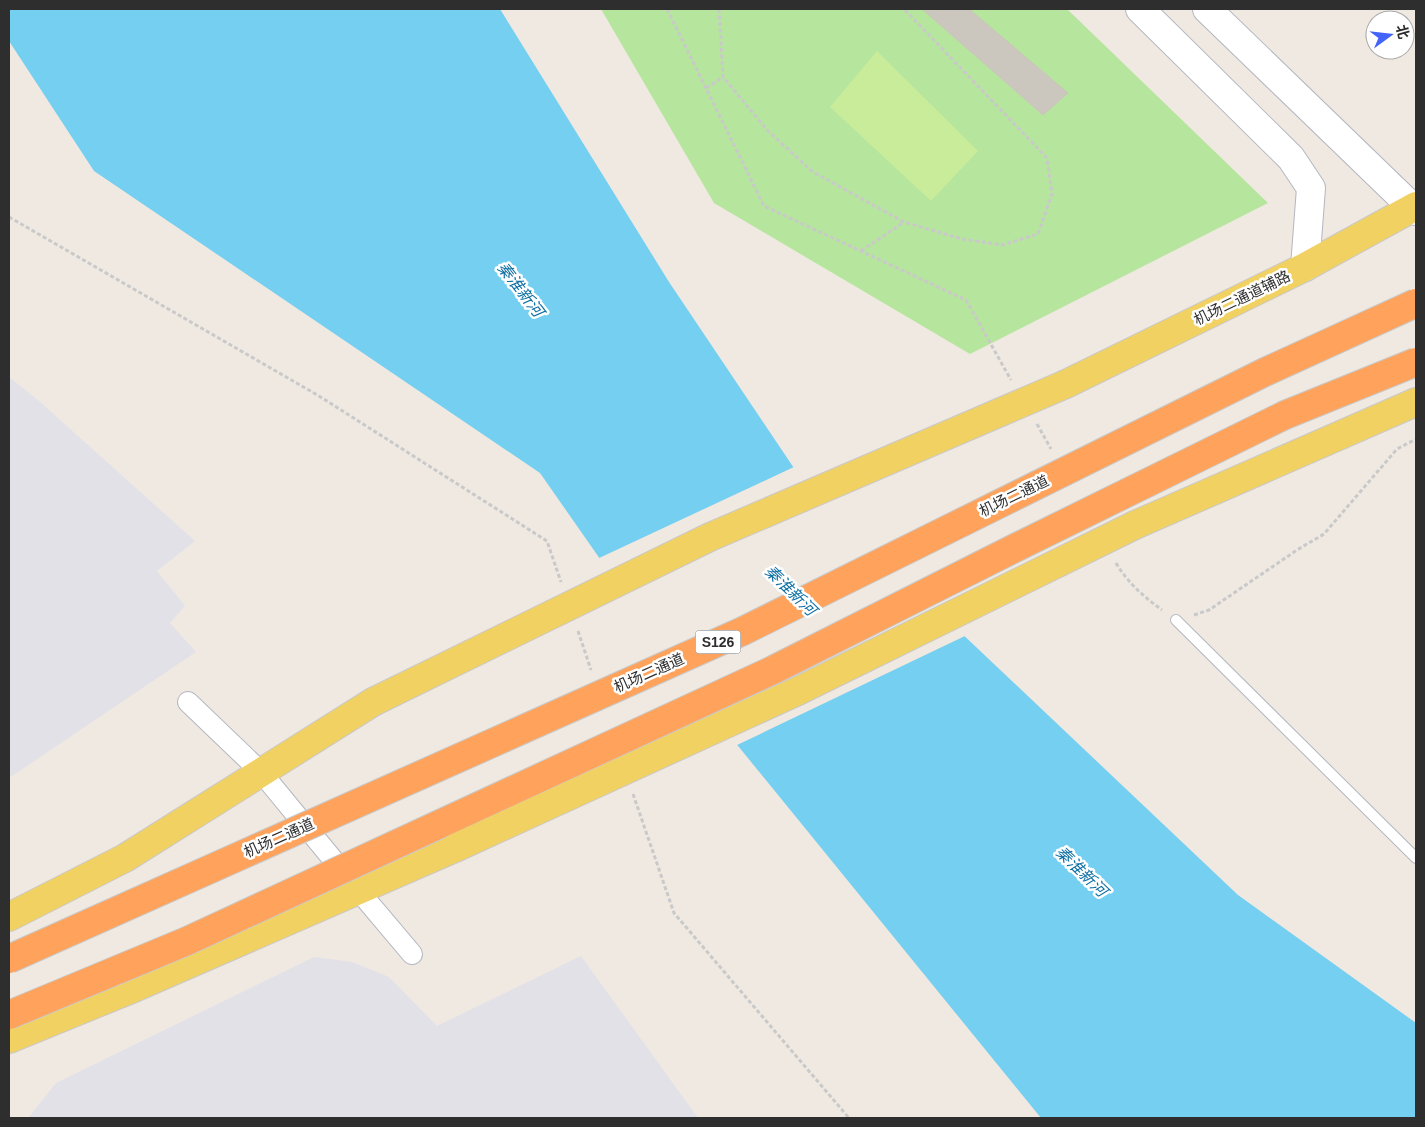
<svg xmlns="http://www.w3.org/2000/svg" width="1425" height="1127" viewBox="0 0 1425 1127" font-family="Helvetica,'Noto Sans SC',sans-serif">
<rect width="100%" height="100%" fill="#efe9e1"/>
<path fill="#e3e1e8" d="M9 377 39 401 195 541 157 571 185 606 170 623 196 652 9 778Z
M581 956 698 1118H28L56 1083 314 957 352 962 389 977 437 1026Z"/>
<path fill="#b6e59e" d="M601 9H1067L1268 203 970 354 714 203Z"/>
<path fill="#c9ec9a" d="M877 51 978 151 931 201 830 107Z"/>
<path fill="#75cff0" d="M9 9H500L669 282 806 486 1238 895 1416 1023V1118H1041L686 682 540 473 94 171 9 41Z"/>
<path fill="#efe9e1" d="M796 466 808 485 967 635 735 746 684 684 597 559Z"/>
<path fill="#cbc7bf" stroke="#cbc5ba" d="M922 9H969L1068 93 1043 115Z"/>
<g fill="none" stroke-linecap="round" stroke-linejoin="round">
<defs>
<path id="lane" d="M1176 620 1416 858"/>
<path id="street" d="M188 702 261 772 358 890 412 954"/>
<path id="secondary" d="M1140 9 1291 158 1311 188 1305 267
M1207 9 1416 211"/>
<path id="primary" d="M1066 384 1305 267 1416 206
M1135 525 1416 402
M9 917 125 858 373 702
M9 1039 134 988 455 848"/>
</defs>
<use href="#lane" stroke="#b4b7c1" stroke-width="12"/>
<use href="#street" stroke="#b4b7c1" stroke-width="22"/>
<use href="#secondary" stroke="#b4b7c1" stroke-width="30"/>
<use href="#primary" stroke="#c9c9c9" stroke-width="30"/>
<path stroke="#c9c9c9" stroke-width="3" stroke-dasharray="4 2.5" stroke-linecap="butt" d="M667 9 764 206 966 300 1011 380
M719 9 723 77 768 131 813 172 904 222 962 239 1002 245 1038 234 1052 194 1047 158 904 9
M706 88 723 77
M9 217 319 396 547 541 561 582
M861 251 904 222
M1037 424 1051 449
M1116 563C1128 583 1144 597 1162 610
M1194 615 1209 610 1297 550 1324 534 1397 449 1416 439
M578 631 591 670
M633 794 674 913 849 1118"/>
<use href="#lane" stroke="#fff" stroke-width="10"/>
<use href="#street" stroke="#fff" stroke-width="20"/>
<use href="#secondary" stroke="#fff" stroke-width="28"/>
<use href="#primary" stroke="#f2d163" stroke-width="28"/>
<defs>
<path id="primary-bridge" d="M373 702 710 537 1066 384
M455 848 800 690 1135 525"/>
<path id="highway-bridge" d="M9 959 743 631 1265 372 1416 303
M9 1015 187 941 773 670 1017 547 1285 415 1416 362"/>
</defs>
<use href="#primary-bridge" stroke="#c9c9c9" stroke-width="30" stroke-linecap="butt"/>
<use href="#highway-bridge" stroke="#c9c9c9" stroke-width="30" stroke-linecap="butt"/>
<use href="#primary-bridge" stroke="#f2d163" stroke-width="28"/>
<use href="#highway-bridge" stroke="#ffa35c" stroke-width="28"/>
</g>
<g text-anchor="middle" stroke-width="5" stroke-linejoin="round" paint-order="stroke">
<rect fill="#fff" stroke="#6d6d6d" stroke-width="1" x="695.5" y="630.5" width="45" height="23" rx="4"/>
<g font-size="14" font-weight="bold" fill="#2e2e2e">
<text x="718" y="647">S126</text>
</g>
<g font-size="15" fill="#2e2e2e" stroke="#fff">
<text transform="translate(1242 298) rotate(-26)" y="5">机场二通道辅路</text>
<text transform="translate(1014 496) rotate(-26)" y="5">机场二通道</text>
<text transform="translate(649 673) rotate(-24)" y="5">机场二通道</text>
<text transform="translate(279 838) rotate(-24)" y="5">机场二通道</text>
</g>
<g font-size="16" font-style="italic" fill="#0d6fa3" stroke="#fff">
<text transform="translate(521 289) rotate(52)" y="6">秦淮新河</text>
<text transform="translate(791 590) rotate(44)" y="6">秦淮新河</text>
<text transform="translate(1082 871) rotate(44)" y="6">秦淮新河</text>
</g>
</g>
<rect width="1425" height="1127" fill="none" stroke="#2e2e2e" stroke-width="20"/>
<g transform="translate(1390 35) rotate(75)"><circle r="24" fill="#ffffff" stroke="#ababab"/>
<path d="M0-4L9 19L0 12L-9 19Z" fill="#4264fb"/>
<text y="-8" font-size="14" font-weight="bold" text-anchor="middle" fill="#2e2e2e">北</text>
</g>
</svg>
